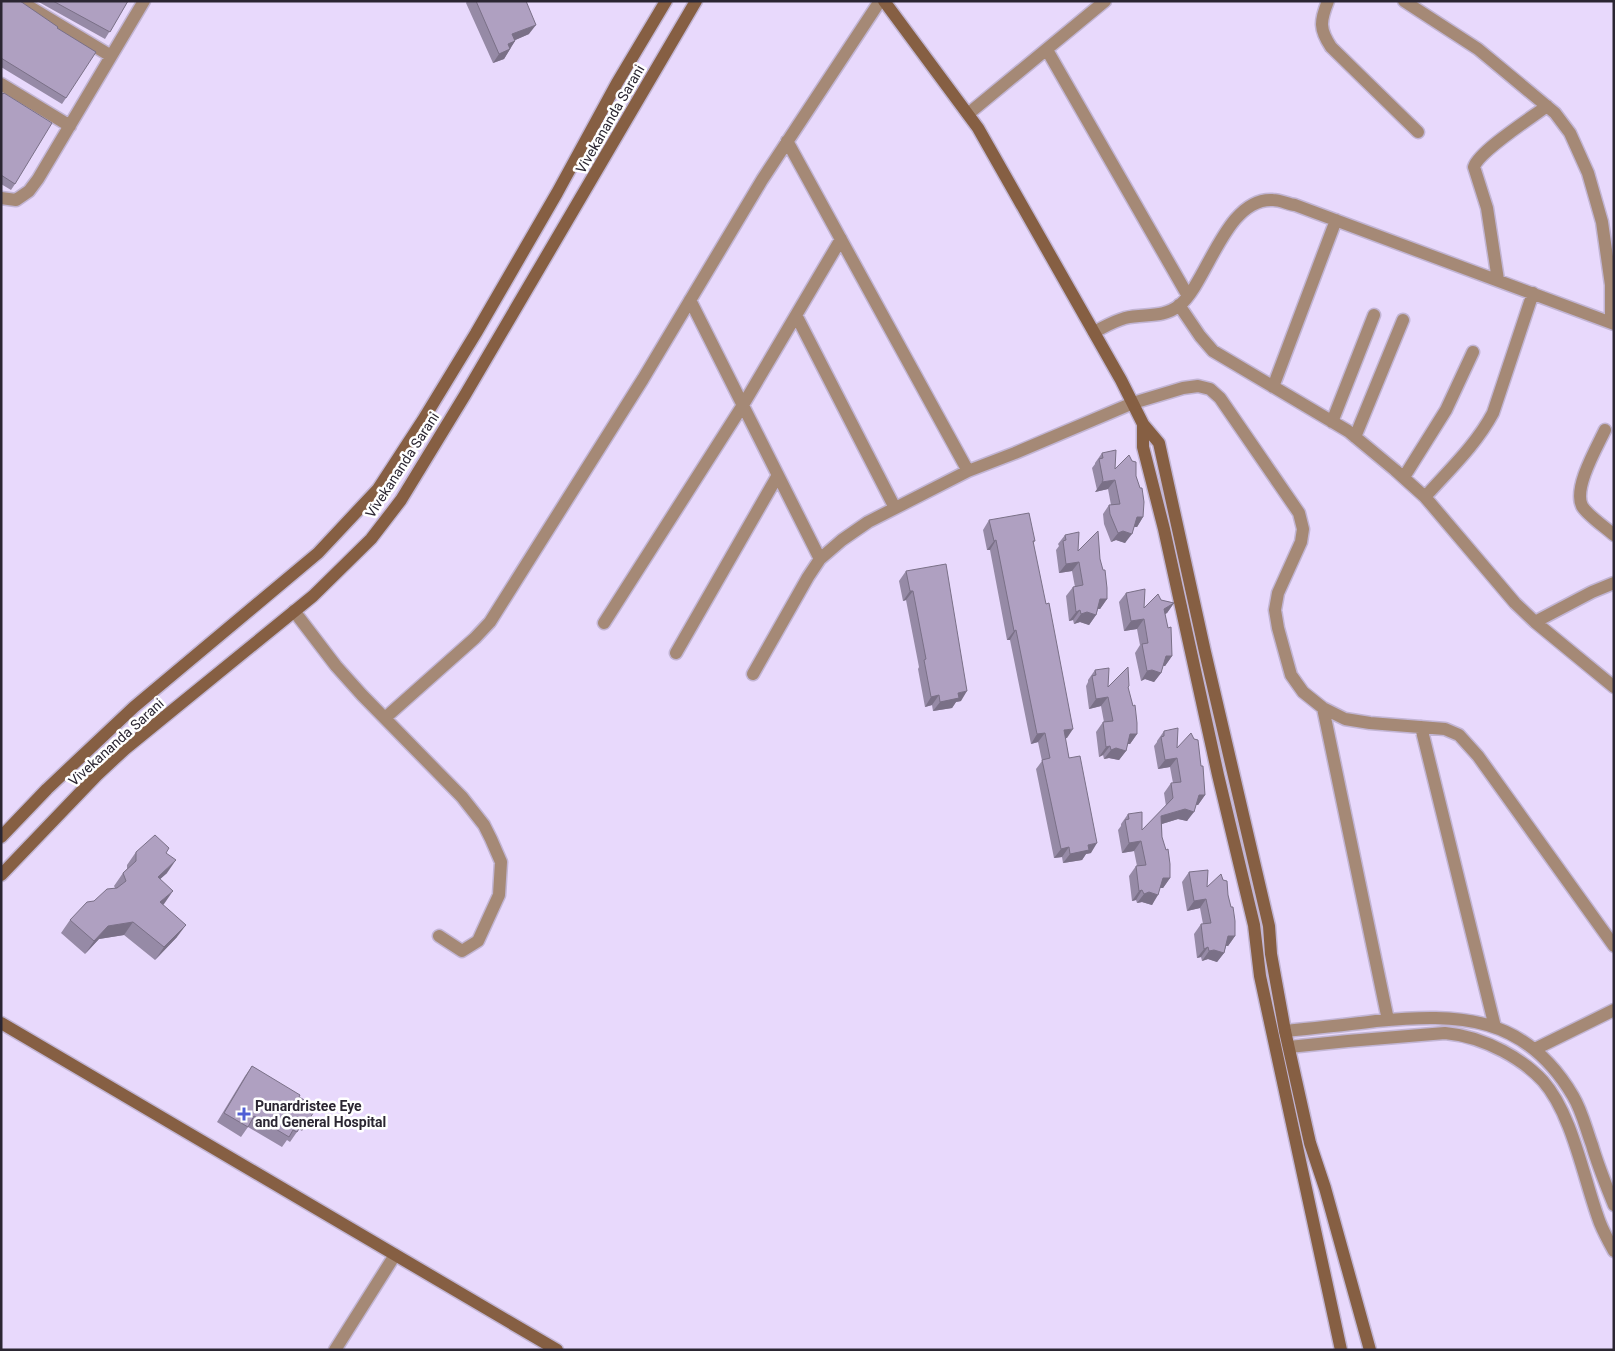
<svg xmlns="http://www.w3.org/2000/svg" width="1615" height="1351" viewBox="0 0 1615 1351" font-family="Roboto,sans-serif">
<rect width="100%" height="100%" fill="#e8d9fc"/>
<g fill="none" stroke-linecap="round" stroke-linejoin="round">
<defs>
<path id="street" d="M20 1 111 56
M1328 1C1320 21 1319 29 1331 47L1418 132
M1404 1 1478 49 1555 113 1570 133 1588 173 1602 222 1611 285V314L1614 319
M1047 50 1188 296
M1 84 70 126
M968 114 1105 1
M787 141 968 471
M1 198 16 200 29 191 38 179 144 1
M1498 280 1487 208 1474 167C1479 151 1531 118 1547 106
M690 300 820 559
M1179 305 1200 336 1213 351 1348 431 1395 470 1425 497 1515 603 1535 622 1614 687
M796 315 895 508
M1094 332C1104 327 1114 321 1125 318 1145 313 1162 319 1180 305 1208 281 1226 197 1273 200 1280 200 1288 204 1295 205L1614 324
M1273 387 1336 220
M1332 422 1374 315
M1605 430C1597 447 1573 488 1582 506 1587 515 1605 527 1614 535
M1355 437 1403 320
M1404 477 1446 410 1473 352
M1425 497C1449 470 1476 445 1493 413L1533 293
M294 611 336 666 362 695 462 797 484 825 491 839 501 862 499 895 478 941 462 951 439 936
M1535 622 1592 592 1614 583
M604 623 743 405 841 239
M676 653 778 475
M753 674 808 577 820 559 842 540 868 522 968 471 1015 453 1133 403 1183 388 1198 386 1210 389 1220 398 1299 513 1303 529 1301 542 1278 593 1275 610 1278 628 1291 675 1303 692 1323 708 1345 719 1370 723 1445 729 1459 735 1478 756 1614 946
M1323 708 1388 1020
M385 718 475 638 490 622 643 379 762 180 880 1
M1421 727 1495 1027
M1285 1031C1315 1028 1346 1025 1376 1021 1460 1013 1525 1015 1573 1096 1582 1111 1586 1129 1592 1145 1598 1166 1606 1185 1614 1205
M1289 1047 1348 1041 1445 1033C1467 1035 1484 1041 1503 1051 1518 1059 1532 1069 1543 1081 1573 1115 1584 1181 1600 1223 1604 1233 1609 1242 1614 1251
M1535 1049 1614 1010
M335 1350 395 1255"/>
<path id="secondary" d="M884 1 978 128 1121 380 1143 424 1159 443 1205 652 1269 926 1271 954 1285 1031 1310 1143 1325 1188 1370 1350
M1143 424V447L1164 529 1218 775 1254 925 1260 976 1341 1350
M1 837 47 789 134 707 318 553 378 489 423 420 476 333 557 193 617 83 666 1
M1 875 97 775 125 749 313 596 371 539 401 500 465 395 696 1
M1 1023 557 1350"/>
</defs>
<use href="#street" stroke="#c2b5d4" stroke-width="15"/>
<use href="#secondary" stroke="#c2b5d4" stroke-width="15"/>
<use href="#street" stroke="#a58976" stroke-width="12"/>
<use href="#secondary" stroke="#865f43" stroke-width="12"/>
</g>
<path fill="#968aa6" d="M1 1 57 28 66 98 62 104 1 67Z
M37 1H128L105 39Z
M467 1H526L529 34 515 40V41L510 48V49L504 59 493 63 466 3Z
M1 93 15 184 11 190 1 184Z
M1102 453 1115 469 1136 476 1143 517 1137 527H1134L1125 543 1116 540 1111 542 1104 524 1103 514 1109 505H1111L1108 489 1095 492 1097 490 1092 468 1095 464V463Z
M989 520 1035 541 1033 543 1067 738H1065L1069 758 1091 853 1086 854 1082 860 1063 863 1062 857 1054 858 1036 769 1042 761 1038 742 1031 744 1010 640H1007L990 550H987L983 530Z
M1065 535 1078 551 1100 559 1107 599 1100 609H1098L1096 615 1089 625 1080 622 1074 624 1073 620 1069 621 1066 596 1073 587H1075L1072 571 1059 573 1056 550 1059 546 1058 544Z
M906 571 961 701 956 702 952 708 933 711 932 705 925 707 918 669 919 667 906 600 903 601 899 581Z
M1126 593 1144 608 1161 600 1174 603 1167 613 1165 614 1172 656 1165 666H1163L1161 673 1154 682 1145 679 1141 681 1135 653 1140 645 1137 629 1124 631 1119 602Z
M1095 670 1108 687 1129 686 1128 688 1137 734 1130 744H1127L1126 751 1119 760 1109 758 1104 759 1103 755 1099 757 1096 732 1103 722H1104L1101 706 1089 709 1086 686 1088 682V680Z
M1164 731 1177 748 1201 766 1205 795 1198 805H1196L1187 821 1178 819 1162 824V837L1170 878 1163 888H1160L1152 905 1142 902 1137 903 1136 900 1132 901 1129 876 1136 866H1137L1134 851 1122 853 1118 830 1121 826V824L1128 814 1142 830 1166 806 1164 793 1171 783H1173L1170 767 1158 769 1154 746 1157 742V741Z
M136 852 166 853 167 873 160 879 164 904H163L177 937 155 960 124 935 99 939 85 954 61 933 70 920 94 901 115 888 114 886 123 873 127 869V865Z
M1189 872 1207 887 1228 895 1235 936 1228 946H1226L1224 953 1217 962 1208 959 1202 961 1201 957 1197 958 1194 934 1201 924H1203L1200 908 1187 911 1182 882Z
M252 1066 299 1097 308 1121 302 1131 299 1129 290 1142 287 1140 282 1147 248 1127 241 1137 217 1122 245 1076Z"/>
<path fill="#7a7087" d="M536 25 529 34 506 44 512 34Z
M515 41 504 59 493 63 499 54 508 44Z
M1115 480 1108 489 1095 492 1102 482Z
M1137 517H1143L1137 527H1130Z
M1123 531 1132 534 1125 543 1116 540 1111 542 1118 533Z
M996 540 990 550H987L994 541Z
M1079 562 1072 571 1059 573 1066 564Z
M910 591H913L906 600 903 601Z
M1100 599H1107L1100 609H1093Z
M1174 603 1167 613 1157 618 1164 609Z
M1080 610 1073 620 1069 621 1076 612Z
M1087 612 1096 615 1089 625 1080 622 1074 624 1081 614Z
M1144 619 1137 629 1124 631 1131 621Z
M1016 630 1010 640H1007L1014 631Z
M1166 656H1172L1165 666H1159Z
M1152 670 1161 673 1154 682 1145 679 1141 681 1147 671Z
M967 691 961 701 956 702 952 708 933 711 940 702 958 693Z
M939 695 932 705 925 707 931 697Z
M1108 697 1101 706 1089 709 1096 699Z
M1073 729 1067 738 1057 740 1064 730Z
M1045 733 1038 742 1031 744 1037 734Z
M1130 734H1137L1130 744H1123Z
M1110 746 1103 755 1099 757 1106 747Z
M1116 748 1126 751 1119 760 1109 758 1104 759 1111 750Z
M1177 758 1170 767 1158 769 1165 760Z
M1199 795H1205L1198 805H1192Z
M1185 809 1194 812 1187 821 1178 819 1155 826 1161 816Z
M1141 841 1134 851 1122 853 1129 843Z
M1097 843 1091 853 1086 854 1082 860 1063 863 1070 854 1088 845Z
M1069 847 1062 857 1054 858 1061 849Z
M176 860 167 873 149 889 158 877Z
M1163 878H1170L1163 888H1156Z
M1142 890 1136 900 1132 901 1139 891Z
M173 891 164 904 152 915 160 902Z
M1149 892 1158 895 1152 905 1142 902 1137 903 1144 894Z
M1206 899 1200 908 1187 911 1194 901Z
M133 922 124 935 99 939 85 954 94 941 108 926Z
M186 925 177 937 155 960 164 947Z
M1228 936H1235L1228 946 1222 945Z
M1208 947 1201 957 1197 958 1204 949Z
M1214 950 1224 953 1217 962 1208 959 1202 961 1209 951Z"/>
<path fill="#afa0c1" stroke="#7a7087" d="M1 1H20L58 27 57 28 96 52 66 98 1 58Z
M53 1H128L110 32Z
M476 1H526L536 25 512 34 515 41 508 44 510 49 499 54Z
M1 93 3 94 4 93 52 123 15 184 1 175Z
M1116 450 1115 469 1129 455 1132 461 1136 462V476L1140 488H1142L1144 502 1143 517H1137L1132 534 1123 531 1118 533 1110 514 1109 505 1120 504 1115 480 1102 482 1103 480 1099 459 1103 458 1102 453Z
M1029 513 1035 541H1033L1046 604 1049 603 1073 729 1064 730 1069 758 1080 756 1097 843 1088 845 1089 850 1070 854 1069 847 1061 849 1042 760 1050 758 1045 733 1037 734 1016 630 1014 631 996 540 994 541 989 520Z
M1098 531 1100 559 1103 570H1105L1107 588V599H1100L1096 615 1087 612 1081 614 1080 610 1076 612 1073 587 1083 585 1079 562 1066 564 1063 541 1066 540 1065 535 1079 532 1078 551Z
M946 564 967 691 958 693 959 698 940 702 939 695 931 697 924 660 926 659 913 591H910L906 571Z
M1145 589 1144 608 1158 594 1161 600 1174 603 1164 609 1168 628 1171 627 1172 656H1166L1161 673 1152 670 1147 671 1142 644 1148 643 1144 619 1131 621 1126 593Z
M1128 667 1129 686 1128 687 1133 706 1135 705 1137 723V734H1130L1126 751 1116 748 1111 750 1110 746 1106 747 1103 722 1113 721 1108 697 1096 699 1092 676 1096 675 1095 670 1109 668 1108 687Z
M1178 728 1177 748 1191 733 1194 739 1198 740 1201 766H1203L1205 795H1199L1194 812 1185 809 1161 816 1162 837 1166 850 1168 849 1170 864V878H1163L1158 895 1149 892 1144 894 1142 890 1139 891 1136 866 1146 865 1141 841 1129 843 1125 820 1129 819 1128 814 1142 812V830L1173 798 1171 783 1181 782 1177 758 1165 760 1161 737 1164 736V731Z
M155 835 169 848 166 853 176 860 158 877 173 891 160 902 186 925 164 947 133 922 108 926 94 941 70 920 87 902 94 901 107 889 117 888 126 881 123 873 136 861V852Z
M1208 870 1207 887 1221 874 1223 880 1227 881 1228 895 1231 907H1233L1235 921V936H1228L1224 953 1214 950 1209 951 1208 947 1204 949 1201 924 1211 923 1206 899 1194 901 1189 872Z
M252 1066 300 1095 299 1097 317 1107 308 1121 305 1119 297 1132 293 1130 289 1137 254 1116 248 1127 224 1113Z"/>
<path fill="#505ed4" stroke="#fff" stroke-width="2" d="M241.5 1106.5h5v5h5v5h-5v5h-5v-5h-5v-5h5z"/>
<g text-anchor="middle" stroke-width="5" stroke-linejoin="round" paint-order="stroke">
<g font-size="14" fill="#2b2632" stroke="#fff">
<text transform="translate(610 119) rotate(-60)" y="5">Vivekananda Sarani</text>
<text transform="translate(402 465) rotate(-57)" y="5">Vivekananda Sarani</text>
<text transform="translate(116 742) rotate(-42)" y="5">Vivekananda Sarani</text>
</g>
<g font-size="14" font-weight="bold" fill="#2b2632" stroke="#fff" text-anchor="start">
<text x="255" y="1111">Punardristee Eye<tspan x="255" dy="16">and General Hospital</tspan></text>
</g>
</g>
<rect width="1615" height="1351" fill="none" stroke="#2b2632" stroke-width="5"/>
</svg>
